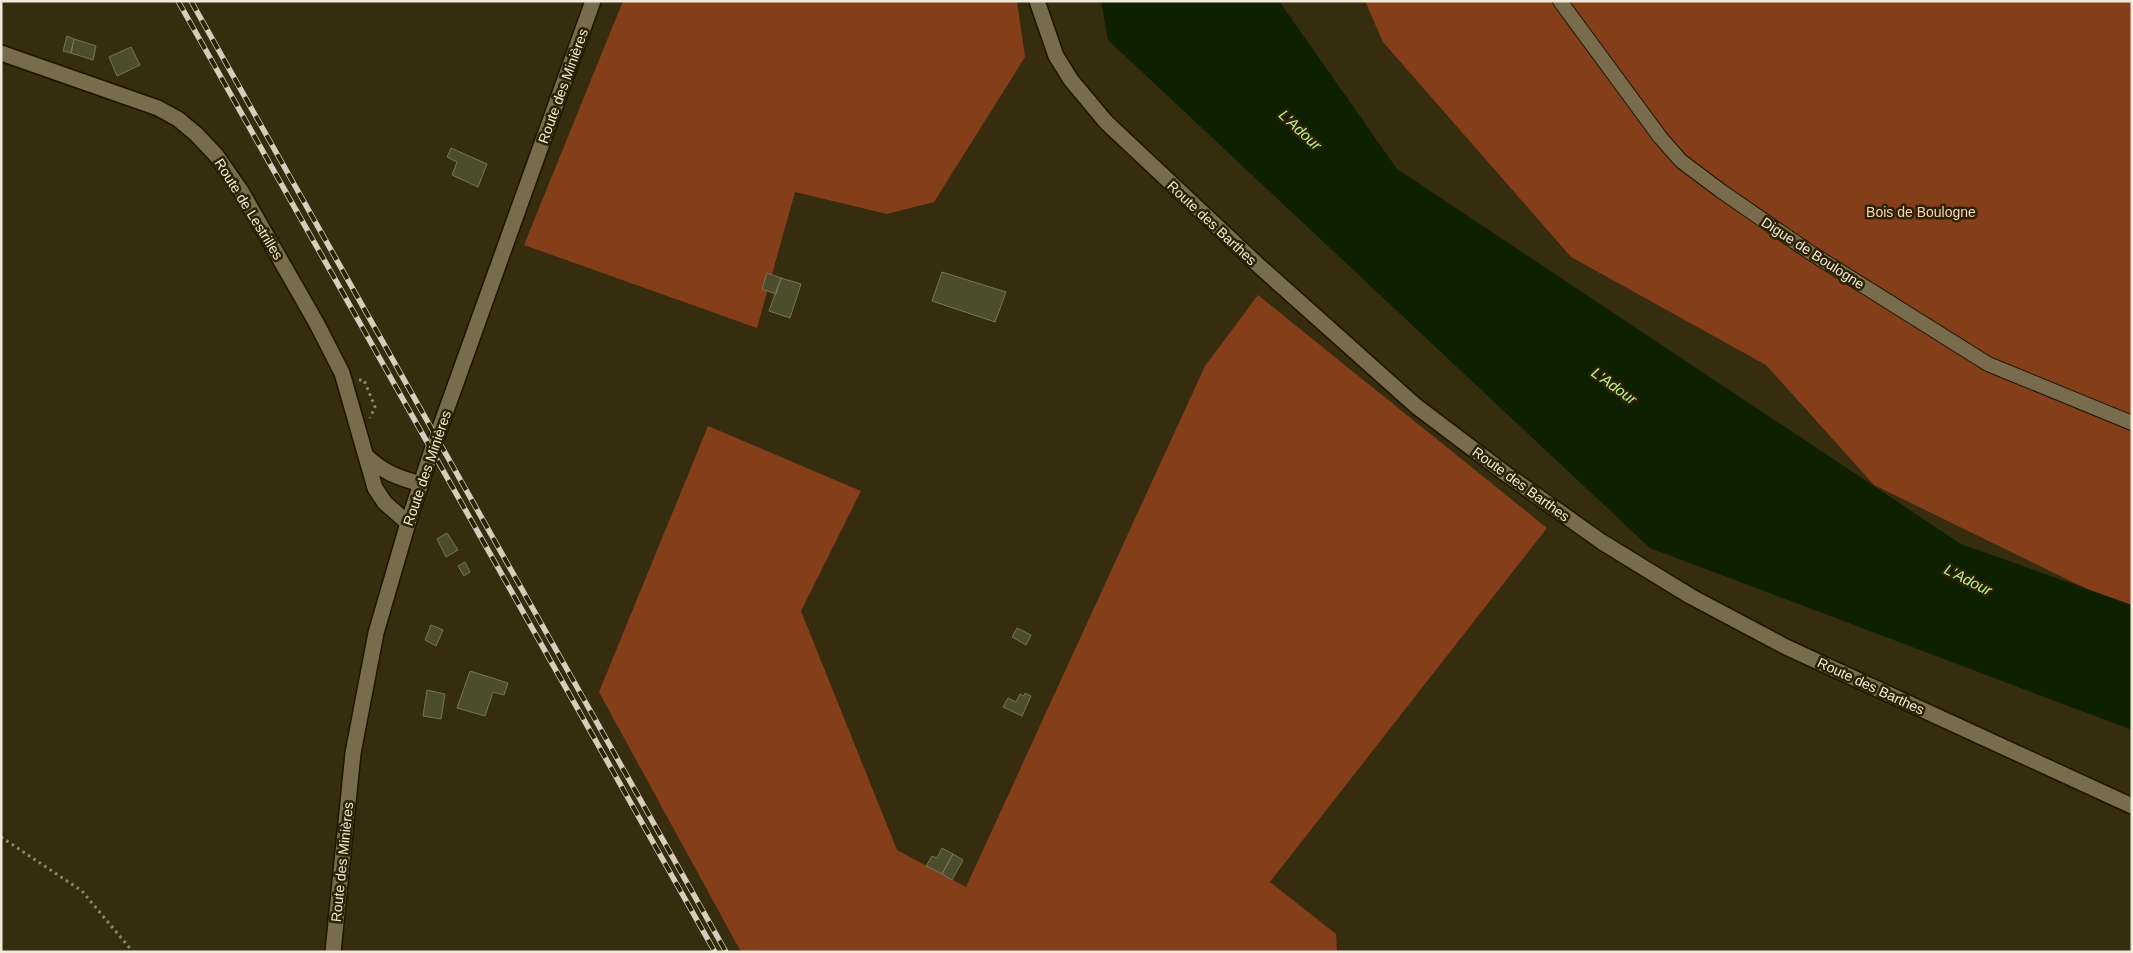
<svg xmlns="http://www.w3.org/2000/svg" width="2133" height="953" viewBox="0 0 2133 953" font-family="Helvetica,sans-serif">
<rect width="100%" height="100%" fill="#362c0e"/>
<path fill="#843f1a" d="M623 1H1017L1025 57 934 202 887 214 795 192 757 328 524 245Z
M1365 1H2132V611L1874 485 1766 365 1571 257 1383 42Z
M1258 295 1547 528 1270 882 1336 934 1337 952H741L599 692 708 426 861 491 801 611 897 850 966 887 1205 366Z"/>
<path fill="#0d2000" d="M1101 1H1279L1397 169 1961 544 2132 605V730L1650 548 1108 40Z"/>
<path fill="#4b4d2e" stroke="#757757" d="M67 36 74 39 71 53 63 51Z
M74 39 96 46 93 60 71 53Z
M131 47 140 65 117 76 109 57Z
M451 148 487 164 478 187 452 175 457 162 447 157Z
M942 272 1006 292 995 322 932 301Z
M767 273 781 278 776 294 762 289Z
M781 278 801 284 790 318 769 311Z
M447 533 458 550 446 557 437 539Z
M465 562 470 572 464 576 458 566Z
M431 625 443 630 436 646 425 640Z
M1017 628 1031 635 1026 645 1012 637Z
M470 671 508 683 504 695 493 692 485 716 457 708Z
M427 690 445 694 441 719 423 716Z
M1025 693 1031 696 1022 716 1003 707 1008 698 1016 702 1020 694 1024 696Z
M942 848 953 854 942 874 926 866 932 856 937 858Z
M953 854 963 860 952 880 942 874Z"/>
<g fill="none" stroke-linecap="round" stroke-linejoin="round">
<defs>
<path id="street" d="M1560 1 1660 137 1681 161 1721 191 1811 253 1988 364 2132 423"/>
<path id="secondary" d="M1037 1 1056 56 1071 80 1106 122 1257 264 1416 406 1506 474 1602 542 1690 596 1786 647 2132 806
M1 53 158 108 178 119 196 134 216 155 241 191 317 324 342 373 375 488 385 503 408 523
M366 456C385 473 396 477 421 484
M333 952 353 753 376 633 408 523 432 450 593 1"/>
</defs>
<use href="#street" stroke="#1e1400" stroke-width="16"/>
<use href="#secondary" stroke="#1e1400" stroke-width="18"/>
<path stroke="#918871" stroke-width="3" stroke-dasharray="2.5 4" stroke-linecap="butt" d="M359 380H364L375 407 370 418
M1 837 82 891 133 952"/>
<use href="#street" stroke="#786c4d" stroke-width="14"/>
<use href="#secondary" stroke="#786c4d" stroke-width="15"/>
<defs>
<path id="rail" d="M178 1 715 952
M191 1 726 952"/>
</defs>
<use href="#rail" stroke="#d5cebc" stroke-width="5.5"/>
<use href="#rail" stroke="#2c2204" stroke-width="4" stroke-dasharray="11" stroke-linecap="butt"/>
</g>
<g text-anchor="middle" stroke-width="5" stroke-linejoin="round" paint-order="stroke">
<g font-size="14" fill="#f1eada" stroke="#2c2204">
<text transform="translate(563 86) rotate(-70)" y="5">Route des Minières</text>
<text transform="translate(249 209) rotate(58)" y="5">Route de Lestrilles</text>
<text transform="translate(1212 223) rotate(43)" y="5">Route des Barthes</text>
<text transform="translate(1813 253) rotate(33)" y="5">Digue de Boulogne</text>
<text transform="translate(427 468) rotate(-71)" y="5">Route des Minières</text>
<text transform="translate(1521 484) rotate(36)" y="5">Route des Barthes</text>
<text transform="translate(1871 686) rotate(25)" y="5">Route des Barthes</text>
<text transform="translate(342 862) rotate(-84)" y="5">Route des Minières</text>
</g>
<g font-size="14" fill="#fcd1be" stroke="#2c2204">
<text x="1921" y="217">Bois de Boulogne</text>
</g>
<g font-size="15" font-style="italic" fill="#bcf494" stroke="#2c2204">
<text transform="translate(1300 130) rotate(43)" y="5">L'Adour</text>
<text transform="translate(1614 386) rotate(36)" y="5">L'Adour</text>
<text transform="translate(1968 580) rotate(27)" y="5">L'Adour</text>
</g>
</g>
<rect width="2133" height="953" fill="none" stroke="#f1eada" stroke-width="5"/>
</svg>
